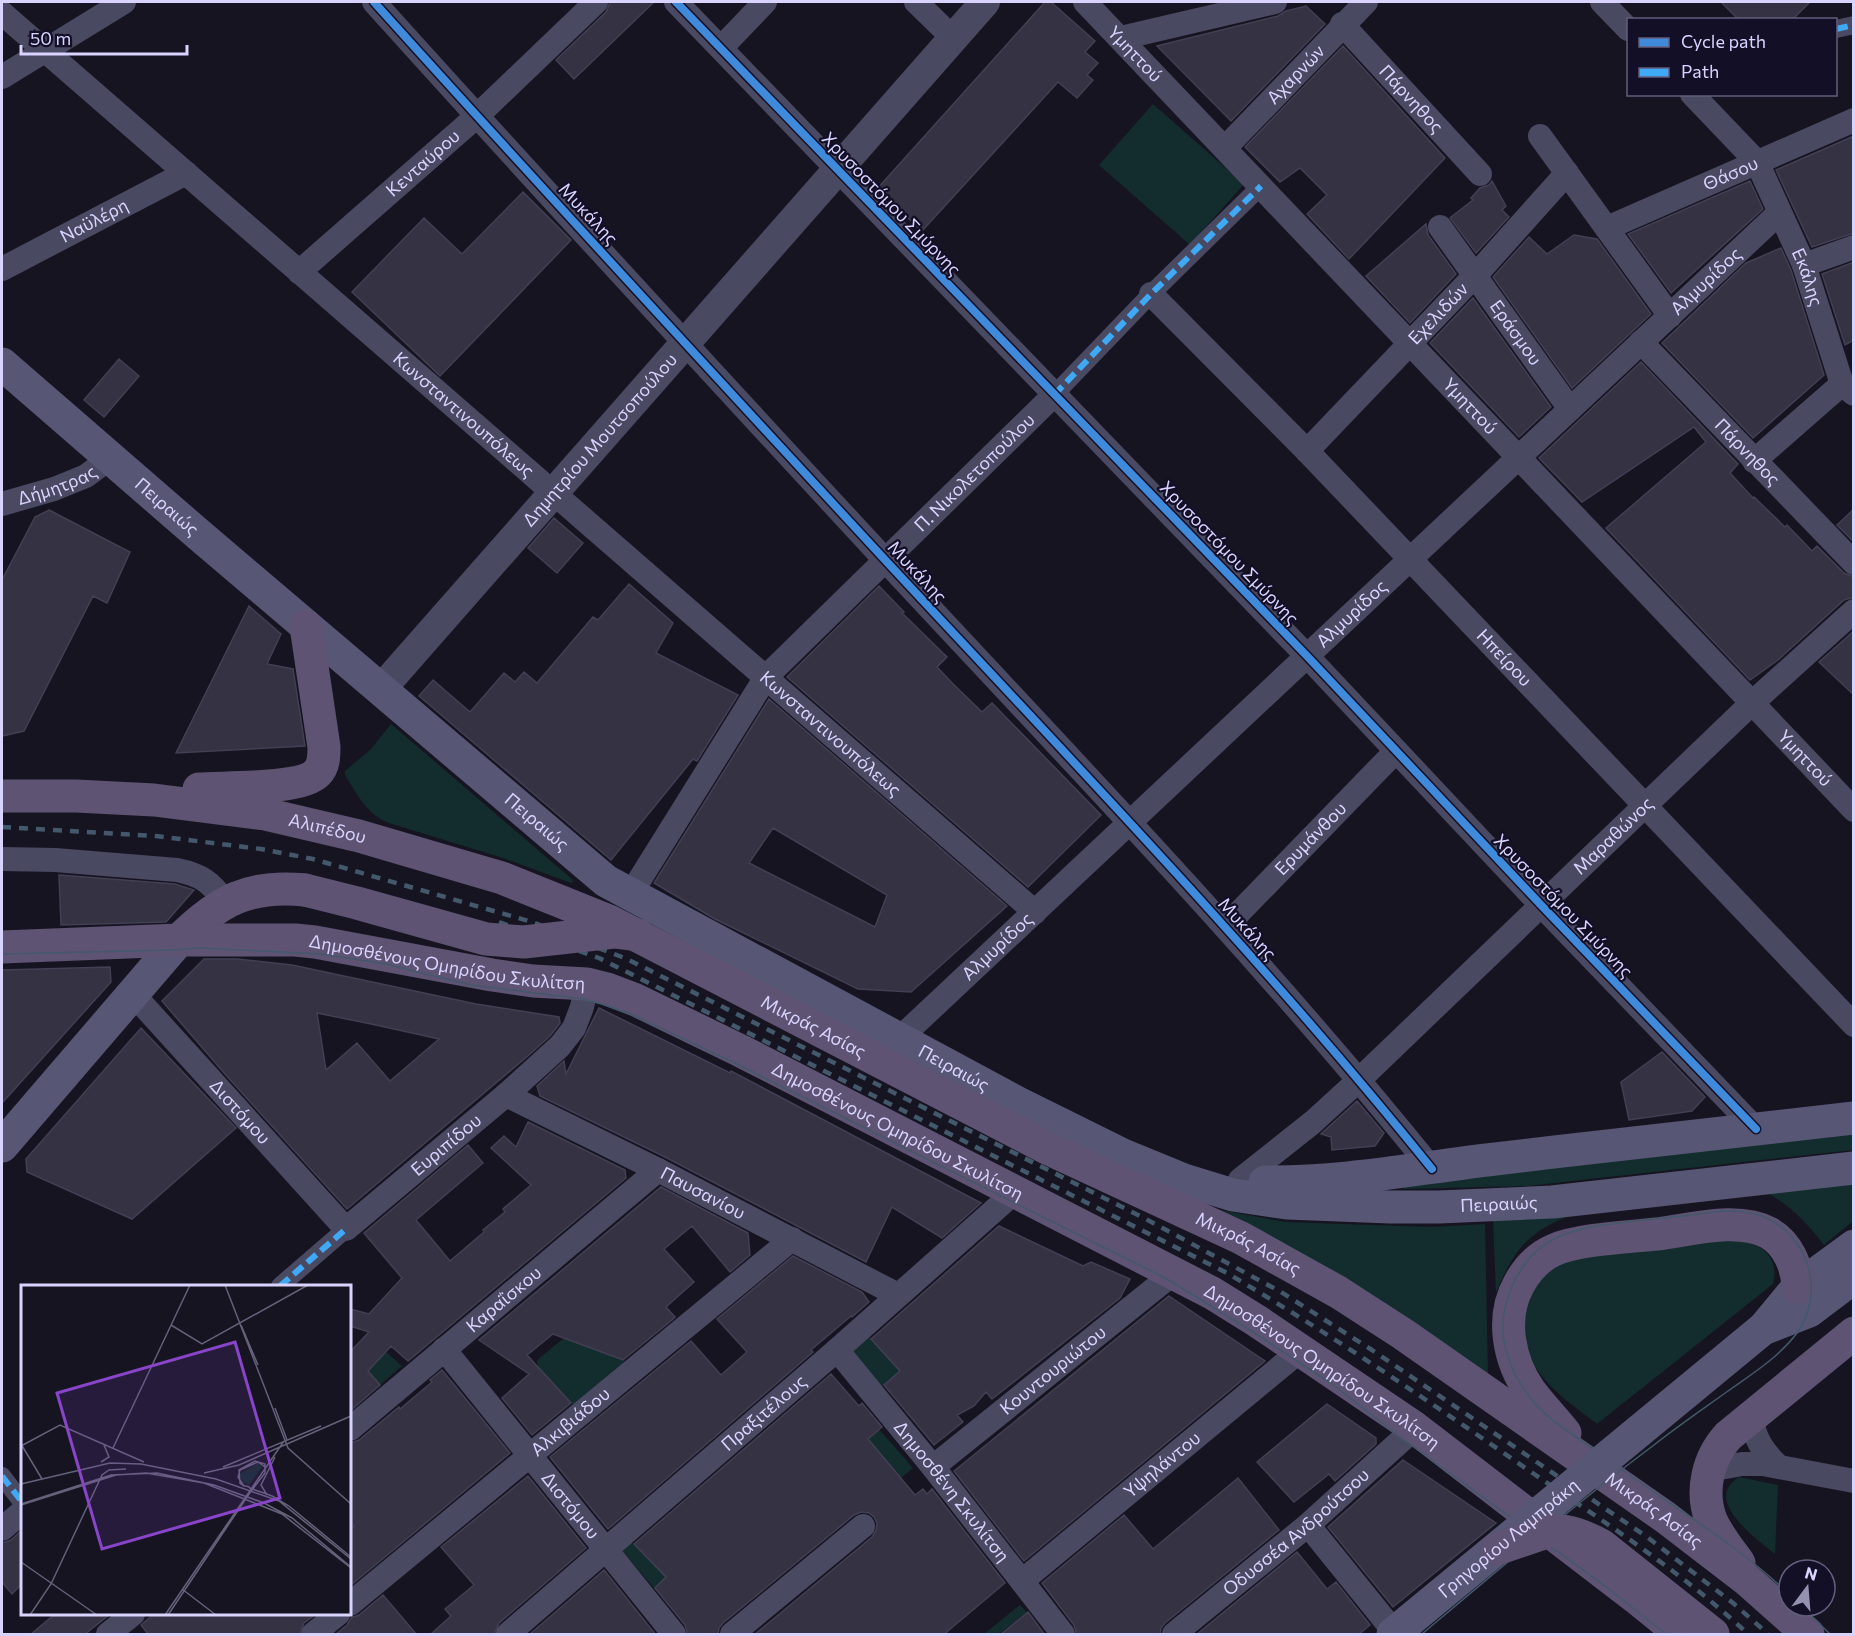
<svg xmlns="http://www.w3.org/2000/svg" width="1855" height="1636" viewBox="0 0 1855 1636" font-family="Commissioner,sans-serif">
<rect width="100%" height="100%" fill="#161421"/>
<path fill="#132c2d" d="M1153 104 1244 184 1190 245 1099 165Z
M391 724 572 879 573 882 571 883 503 858 389 823C367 815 357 794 345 775V771L371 749Z
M1853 1132V1150L1527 1186 1404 1189 1401 1184Z
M1853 1182V1221L1824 1245C1806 1222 1792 1207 1766 1192Z
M1193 1205 1286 1222 1430 1227 1485 1224 1488 1374Z
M1581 1212C1532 1228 1515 1246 1496 1293L1493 1219Z
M1739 1236C1761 1247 1780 1255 1773 1284L1597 1424C1560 1395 1519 1371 1525 1317 1528 1297 1539 1274 1558 1264 1580 1251 1609 1251 1634 1248 1669 1244 1704 1240 1739 1236Z
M869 1336 900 1371 875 1392 845 1358Z
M564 1338 625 1361 574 1406 538 1367 537 1360Z
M377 1344 402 1366 380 1385 351 1351 356 1345 367 1355Z
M879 1429 913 1468 901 1478 868 1439Z
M1739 1477 1778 1485 1775 1554C1757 1539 1701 1500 1739 1477Z
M631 1542 666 1577 655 1589 621 1550Z
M1020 1605 1027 1612 999 1634H984Z"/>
<path fill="#343243" stroke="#433f54" stroke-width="1.5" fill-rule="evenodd" d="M610 2H654L574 79 556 60 606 12Z
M1045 2H1051L1095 41 1085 52 1098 63 1087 75 1093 80 1077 98 1058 82 922 231 877 189Z
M1721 2H1810L1792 20H1739Z
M1306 6 1325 24 1231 121 1157 46 1278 16 1286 11Z
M1343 46 1445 158 1349 259 1307 214 1327 195 1300 168 1280 182 1245 147Z
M1854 136V233L1812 247 1776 170Z
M1492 181 1506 206 1502 210 1509 217 1476 253 1450 218 1473 200 1471 198 1480 188 1489 185Z
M1750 181 1763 209 1671 293 1628 234Z
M523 192 571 240 440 376 352 292 424 218 462 254Z
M1426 224 1428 235 1456 274 1410 323 1366 276Z
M1574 235 1597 239 1651 314 1572 388 1493 277 1529 237 1547 254Z
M1781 248 1791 270 1824 375 1753 438 1662 343 1746 263Z
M1854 262V340L1845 345 1822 274Z
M1473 298 1551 407 1519 437 1430 343Z
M119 359 139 376 104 417 84 400Z
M1641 362 1738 464 1730 473 1753 498 1754 497 1785 527 1787 525 1812 551 1817 546 1844 573 1854 577V597L1844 600 1778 660 1750 680 1606 528 1706 442 1694 427 1582 502 1539 458Z
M1854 509V542L1837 525Z
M49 510 130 552 107 603 93 596 24 731 2 736V580L35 517Z
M554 518 583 543 557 573 528 548Z
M629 584 673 623 656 653 738 695 697 761 693 759 611 860 419 696 433 680 470 712 504 673 515 682 524 672 537 683 593 617 598 620Z
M879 586 904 612 902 613 947 657 937 667 953 684 982 712 992 703 1101 815 1028 887 787 677Z
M249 606 281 634 267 664 293 669 305 746 176 753Z
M1854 631V695L1819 662Z
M769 699 1007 906 911 992 858 989 715 919 654 883ZM773 828 887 895 875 927 749 863Z
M59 875 175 884 194 890 166 922 61 925Z
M204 959H237L292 965 476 1004 559 1017 560 1023 550 1036 529 1055 347 1209 225 1074 162 1001ZM317 1013 376 1025 439 1039 390 1081 357 1043 326 1070Z
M110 967 111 982 2 1103V970Z
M599 1008 730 1073 731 1071 981 1203 942 1238 892 1207 866 1262 665 1157 540 1096 537 1086 564 1061 566 1074Z
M141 1028 236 1128 132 1219 27 1172 26 1159Z
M1662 1052 1705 1097 1692 1111 1629 1120 1621 1082Z
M1357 1101 1384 1133 1375 1146 1332 1150 1331 1137 1321 1134Z
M528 1122 625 1170 626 1178 408 1361 391 1346 368 1371 380 1385 350 1411V1349L351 1351 369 1332 350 1326V1309L369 1314 402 1278 364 1233 468 1145 483 1163 416 1220 450 1261 484 1232 483 1230 505 1212 503 1209 531 1185 491 1148 504 1136 516 1147Z
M661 1187 748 1233 750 1255 730 1272 692 1226 664 1249 694 1282 666 1307 675 1317 672 1320 623 1360 553 1334 527 1355 571 1403 532 1435 502 1398 529 1374 479 1340Z
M999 1226 1083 1266 1091 1262 1130 1279 1120 1298 992 1399 986 1392 974 1406 957 1415 963 1422 934 1445 884 1385 900 1371 871 1339Z
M793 1256 862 1292 869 1302 852 1317 851 1316 811 1350 813 1352 608 1529 550 1457 691 1341 721 1375 747 1352 717 1319Z
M1169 1296 1265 1361 1024 1561 954 1471Z
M442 1370 510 1453 350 1586V1530L354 1526 350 1521V1443L359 1440 399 1407 400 1409 432 1382 430 1380Z
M831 1374 859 1406 862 1403 882 1427 868 1439 915 1495 923 1489 927 1494 932 1489 1005 1583 943 1635H754L872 1537 876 1530 877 1523 874 1517 869 1513 861 1512 854 1515 723 1623 719 1628 718 1635H688L685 1625 655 1588 666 1577 634 1544Z
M1327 1404 1376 1438V1444L1335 1481 1329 1474 1294 1502 1257 1462Z
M1403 1460 1496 1523 1393 1607 1328 1527Z
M528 1476 586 1548 499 1623 494 1635H430L451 1616 445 1609 474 1585 441 1547Z
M1238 1478 1279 1530 1165 1623 1161 1628 1160 1635H1077L1074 1625 1042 1583 1124 1515 1153 1549Z
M22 1530V1584L12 1594 2 1582V1543L11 1540Z
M1297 1552 1327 1589 1336 1582 1370 1625 1358 1635H1196Z
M604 1570 656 1635H529Z
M383 1595 417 1635H335L347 1625 351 1618 359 1615Z
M1028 1612 1045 1635H1000Z
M55 1614H110L84 1635H30Z
M154 1614H316L304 1623 299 1635H149L141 1625Z"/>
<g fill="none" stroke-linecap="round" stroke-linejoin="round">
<path stroke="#4a4962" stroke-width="18" d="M1836 29 1854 25
M1054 395 1151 294 1261 186
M280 1286 346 1229
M2 1476 22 1502"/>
<g stroke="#4a4962" stroke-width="24">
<path d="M374 2C543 190 715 376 887 562 1072 761 1261 957 1432 1169"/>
<path d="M676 2 1307 656 1541 905 1756 1129"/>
<path d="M916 2 953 38"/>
<path id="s1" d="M1085 2 1854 810"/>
<path d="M1602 2 1628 29"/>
<path id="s2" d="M2 13 1035 912"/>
<path id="s3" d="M1342 24 1480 174"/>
<path d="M1121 38 1275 2"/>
<path d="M721 48 765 2"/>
<path d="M2 77 124 2"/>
<path id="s4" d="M1692 94 1757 162 1804 265 1842 384 1854 394"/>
<path d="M1540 136 1670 316"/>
<path id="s5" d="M1225 148 1366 2"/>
<path id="s6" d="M1440 227 1570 409"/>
<path id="s7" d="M1607 228 1854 120"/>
<path d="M1804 265 1854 247"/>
<path id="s8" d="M2 269 186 173"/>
<path id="s9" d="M299 272 477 116 596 2"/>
<path id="s10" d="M1151 294 1307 451 1854 1025"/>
<path id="s11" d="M1641 342 1854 563"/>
<path id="s12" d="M1307 451 1482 268 1567 173"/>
<path d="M1754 461 1842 384"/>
<path id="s13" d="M2 504 54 489 86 476 110 458"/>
<path d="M2 859 55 860 177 870C202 875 210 882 226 902"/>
<path id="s14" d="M630 895 766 677 1054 395"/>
<path id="s15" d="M1225 927 1396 751"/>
<path id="s16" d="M133 994 346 1229 506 1095 560 1046 574 1028 582 1007 587 984"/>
<path id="s17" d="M899 1039 1779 213"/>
<path id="s18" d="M506 1095 658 1170 898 1295"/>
<path id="s19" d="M1240 1180 1313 1122 1360 1079 1752 703 1854 611"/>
<path id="s20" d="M444 1349 674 1634"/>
<path id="s21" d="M837 1350 933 1467 1063 1634"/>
<path d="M1752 1415C1753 1438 1763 1451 1778 1466"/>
<path id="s22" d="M350 1429 658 1170"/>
<path id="s23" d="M933 1467 1174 1273"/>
<path d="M1709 1470 1742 1464H1763L1854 1481"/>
<path d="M1308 1525 1396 1634"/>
<path d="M2 1529 22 1512"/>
<path id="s24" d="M1022 1581 1301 1350"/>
<path id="s25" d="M350 1604 792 1239"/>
<path d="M108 1634 133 1614"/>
<path d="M313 1634 338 1614"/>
<path id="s26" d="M508 1634 837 1350 1016 1191"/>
<path d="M732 1634 863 1526"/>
<path id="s27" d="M1174 1634 1308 1525 1415 1428"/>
</g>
<path stroke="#4a4962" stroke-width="30" id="s28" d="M382 688 985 2"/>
<g stroke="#575674" stroke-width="33">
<path id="s29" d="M2 364 198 534 606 881 1018 1103 1123 1155 1184 1180 1233 1195 1287 1203 1390 1207H1439L1552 1202 1854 1168"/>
<path d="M2 1146 179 940"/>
<path d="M1265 1182C1340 1183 1413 1169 1487 1160 1609 1145 1731 1132 1854 1118"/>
<path d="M1764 1328 1798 1287 1854 1246"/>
<path d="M1765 1328 1809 1311 1854 1277"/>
</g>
<g stroke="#5e5373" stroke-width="33">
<path d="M199 789C224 787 301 790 317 773 324 766 324 756 324 747L306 626"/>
<path id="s30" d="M2 796H76L154 800 265 814 359 836 502 878 609 921 1047 1148 1241 1238 1338 1292 1403 1334 1665 1517 1747 1580 1808 1634"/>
<path d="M179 940C218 901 249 884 305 890"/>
<path id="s31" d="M2 947 179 940H295L315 942 492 975 533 981 587 984 607 989 636 1000 741 1051 1212 1293 1257 1321 1415 1428 1639 1600 1681 1634"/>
<path d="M1565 1433C1554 1419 1541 1406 1530 1391 1509 1361 1500 1318 1519 1284 1527 1269 1538 1257 1554 1250 1578 1239 1629 1237 1657 1234 1691 1230 1737 1216 1769 1233 1788 1244 1797 1266 1798 1287"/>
<path d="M1739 1563C1729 1549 1718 1536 1711 1520 1700 1491 1708 1458 1728 1436L1854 1333"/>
</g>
<path stroke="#43596b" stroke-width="1.5" d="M2 954 171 950 200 948 321 954 386 964 471 985 584 999 602 1004 631 1014 735 1063 1167 1279 1250 1330 1332 1384 1403 1439 1605 1586 1666 1634
M1801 1606 1830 1634
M1422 1634C1498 1570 1574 1505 1654 1445 1678 1426 1703 1409 1728 1391 1752 1374 1779 1357 1797 1333 1826 1293 1809 1234 1762 1216 1749 1211 1736 1211 1722 1211 1693 1215 1665 1218 1636 1221 1574 1228 1526 1233 1506 1304 1496 1338 1511 1374 1532 1400 1549 1421 1575 1435 1596 1451 1660 1499 1731 1539 1789 1594"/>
<path stroke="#43596b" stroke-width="4.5" stroke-dasharray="9 8" stroke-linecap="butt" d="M2 827 156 836 261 849 313 859 532 922 627 959 1144 1218 1281 1292 1372 1350 1647 1537 1733 1603 1768 1634
M499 922 599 958 1227 1273C1332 1335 1433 1404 1534 1474 1607 1524 1683 1573 1748 1634"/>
<path stroke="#575674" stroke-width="33" id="s32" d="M1393 1634 1764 1328"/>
<path stroke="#5e5373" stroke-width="33" d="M305 890 357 903 486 939 524 942 614 932 638 935
M1497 1549 1550 1531C1568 1529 1584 1536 1601 1545L1713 1634"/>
<path stroke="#3fa9f5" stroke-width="6" stroke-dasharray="12 6" stroke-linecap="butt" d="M1836 29 1854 25
M1054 395 1151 294 1261 186
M280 1286 346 1229
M2 1476 22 1502"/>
<defs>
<path id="cycleway" d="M374 2C543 190 715 376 887 562 1072 761 1261 957 1432 1169
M676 2 1307 656 1541 905 1756 1129"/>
</defs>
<use href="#cycleway" stroke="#130f26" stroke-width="11"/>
<use href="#cycleway" stroke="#408adc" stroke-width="8"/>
</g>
<g text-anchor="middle" stroke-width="4.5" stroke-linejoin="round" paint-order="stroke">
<g font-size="18" fill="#d9d4ff" stroke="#130f26">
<text dy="6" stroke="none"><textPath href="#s1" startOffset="72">Υμηττού</textPath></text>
<text dy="6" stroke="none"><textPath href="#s5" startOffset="102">Αχαρνών</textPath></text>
<text dy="6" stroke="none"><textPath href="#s3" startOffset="102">Πάρνηθος</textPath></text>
<text dy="6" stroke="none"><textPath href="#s9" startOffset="165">Κενταύρου</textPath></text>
<text dy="6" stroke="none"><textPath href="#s7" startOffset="135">Θάσου</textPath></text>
<text transform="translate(891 204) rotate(46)" y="6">Χρυσοστόμου Σμύρνης</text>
<text transform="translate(588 214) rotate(47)" y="6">Μυκάλης</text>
<text dy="6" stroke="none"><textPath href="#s8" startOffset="104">Ναϋλέρη</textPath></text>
<text dy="6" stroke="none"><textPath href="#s4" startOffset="220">Εκάλης</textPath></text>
<text dy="6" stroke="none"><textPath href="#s17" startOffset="1107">Αλμυρίδος</textPath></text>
<text dy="6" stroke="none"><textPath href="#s12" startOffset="190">Εχελιδών</textPath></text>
<text dy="6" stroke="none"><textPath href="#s6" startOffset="130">Εράσμου</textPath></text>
<text dy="6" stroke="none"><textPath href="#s1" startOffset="558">Υμηττού</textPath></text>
<text dy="6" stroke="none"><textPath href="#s2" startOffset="612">Κωνσταντινουπόλεως</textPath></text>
<text dy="6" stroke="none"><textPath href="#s28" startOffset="330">Δημητρίου Μουτσοπούλου</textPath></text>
<text dy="6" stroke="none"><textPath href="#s11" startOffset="153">Πάρνηθος</textPath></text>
<text dy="6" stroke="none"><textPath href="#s14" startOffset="549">Π. Νικολετοπούλου</textPath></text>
<text dy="6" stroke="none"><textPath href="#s13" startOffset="58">Δήμητρας</textPath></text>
<text dy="6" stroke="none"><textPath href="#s29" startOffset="218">Πειραιώς</textPath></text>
<text transform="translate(1229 553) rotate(46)" y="6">Χρυσοστόμου Σμύρνης</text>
<text transform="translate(917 572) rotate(47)" y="6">Μυκάλης</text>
<text dy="6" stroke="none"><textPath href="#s17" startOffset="621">Αλμυρίδος</textPath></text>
<text dy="6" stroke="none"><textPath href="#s10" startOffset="507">Ηπείρου</textPath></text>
<text dy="6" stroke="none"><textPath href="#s2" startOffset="1098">Κωνσταντινουπόλεως</textPath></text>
<text dy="6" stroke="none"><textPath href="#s1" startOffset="1044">Υμηττού</textPath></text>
<text dy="6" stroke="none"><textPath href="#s29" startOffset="704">Πειραιώς</textPath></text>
<text dy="6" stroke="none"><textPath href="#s30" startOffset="328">Αλιπέδου</textPath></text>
<text dy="6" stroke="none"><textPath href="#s19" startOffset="508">Μαραθώνος</textPath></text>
<text dy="6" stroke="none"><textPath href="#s15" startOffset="123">Ερυμάνθου</textPath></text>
<text transform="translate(1563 906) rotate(46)" y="6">Χρυσοστόμου Σμύρνης</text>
<text transform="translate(1247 929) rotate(48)" y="6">Μυκάλης</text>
<text dy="6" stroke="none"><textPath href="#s17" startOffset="135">Αλμυρίδος</textPath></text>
<text dy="6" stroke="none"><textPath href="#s31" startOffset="447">Δημοσθένους Ομηρίδου Σκυλίτση</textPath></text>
<text dy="6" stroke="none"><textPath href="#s30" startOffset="855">Μικράς Ασίας</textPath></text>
<text dy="6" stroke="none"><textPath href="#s29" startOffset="1190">Πειραιώς</textPath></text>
<text dy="6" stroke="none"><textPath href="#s16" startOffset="159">Διστόμου</textPath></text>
<text dy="6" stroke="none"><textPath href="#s31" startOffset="933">Δημοσθένους Ομηρίδου Σκυλίτση</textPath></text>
<text dy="6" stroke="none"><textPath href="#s16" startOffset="448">Ευριπίδου</textPath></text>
<text dy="6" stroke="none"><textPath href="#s18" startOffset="220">Παυσανίου</textPath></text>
<text dy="6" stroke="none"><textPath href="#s29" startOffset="1764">Πειραιώς</textPath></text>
<text dy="6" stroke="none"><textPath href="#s30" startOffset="1341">Μικράς Ασίας</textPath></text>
<text dy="6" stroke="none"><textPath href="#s22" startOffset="201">Καραΐσκου</textPath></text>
<text dy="6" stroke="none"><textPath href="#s31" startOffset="1419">Δημοσθένους Ομηρίδου Σκυλίτση</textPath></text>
<text dy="6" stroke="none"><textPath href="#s23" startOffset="154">Κουντουριώτου</textPath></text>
<text dy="6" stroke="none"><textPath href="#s26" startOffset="338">Πραξιτέλους</textPath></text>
<text dy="6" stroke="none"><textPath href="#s25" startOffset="286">Αλκιβιάδου</textPath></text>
<text dy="6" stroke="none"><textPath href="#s24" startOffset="182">Υψηλάντου</textPath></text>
<text dy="6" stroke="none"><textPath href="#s21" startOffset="182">Δημοσθένη Σκυλίτση</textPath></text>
<text dy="6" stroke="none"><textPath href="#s20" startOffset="201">Διστόμου</textPath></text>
<text dy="6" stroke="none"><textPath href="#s30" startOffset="1827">Μικράς Ασίας</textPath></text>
<text dy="6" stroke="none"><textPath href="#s27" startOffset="159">Οδυσσέα Ανδρούτσου</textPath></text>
<text dy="6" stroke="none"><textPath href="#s32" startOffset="150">Γρηγορίου Λαμπράκη</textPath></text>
</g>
</g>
<g transform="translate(21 1285)">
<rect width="330" height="330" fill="#161421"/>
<path d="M237 178 241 182 228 200 222 197 218 189Z" fill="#132c2d"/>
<path fill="none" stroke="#64617a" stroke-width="1.5" d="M204 0 267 163 330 219M150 40 181 59 287 0M220 40 237 80M254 123 266 155M0 159 21 194M0 161 39 140 123 177M92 163 169 0M80 177 88 172 83 160M202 182 300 141M183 188 218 180 330 131M0 199 89 178 120 179 195 194 258 216 330 274M223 201 217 192 219 185 237 177 244 182M246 210 240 200 254 172M0 219 90 190 136 188 193 200 243 218 271 233 330 282M0 220 95 190 125 188 183 198 261 229 330 283M0 277 76 330M161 304 195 330M9 330 30 299 81 190 88 185 105 184M144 330 263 156M147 330 226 212 228 209 234 201 244 188V179L234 176 218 185 219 198 223 201H225L228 202 229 203 234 205 243 208 251 211 268 221 330 272"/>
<path fill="#8945c9" fill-opacity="0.15" stroke="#8945c9" stroke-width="3" d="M214 57 259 213 81 264 36 108Z"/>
<rect width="330" height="330" fill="none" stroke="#d9d4ff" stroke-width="3"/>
</g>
<rect width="1855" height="1636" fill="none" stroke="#d9d4ff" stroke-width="6"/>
<rect x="1627" y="18" width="210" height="78" fill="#130f26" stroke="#625e7d" stroke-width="1.5"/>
<rect x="1639" y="38" width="30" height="9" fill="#408adc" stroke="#625e7d" stroke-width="1.5"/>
<text x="1681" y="48" font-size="18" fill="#d9d4ff">Cycle path</text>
<rect x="1639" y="68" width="30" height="9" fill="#3fa9f5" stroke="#625e7d" stroke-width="1.5"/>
<text x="1681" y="78" font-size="18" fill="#d9d4ff">Path</text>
<g transform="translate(1807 1588) rotate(16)"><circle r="28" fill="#130f26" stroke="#625e7d" stroke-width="1.5"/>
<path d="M0-4.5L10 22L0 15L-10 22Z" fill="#9591b1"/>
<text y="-9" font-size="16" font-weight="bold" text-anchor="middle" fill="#d9d4ff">N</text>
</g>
<path d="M21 45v9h166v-9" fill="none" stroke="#d9d4ff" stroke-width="3"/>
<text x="30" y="45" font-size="18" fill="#d9d4ff" stroke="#130f26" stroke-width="4.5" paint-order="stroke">50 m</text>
</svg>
